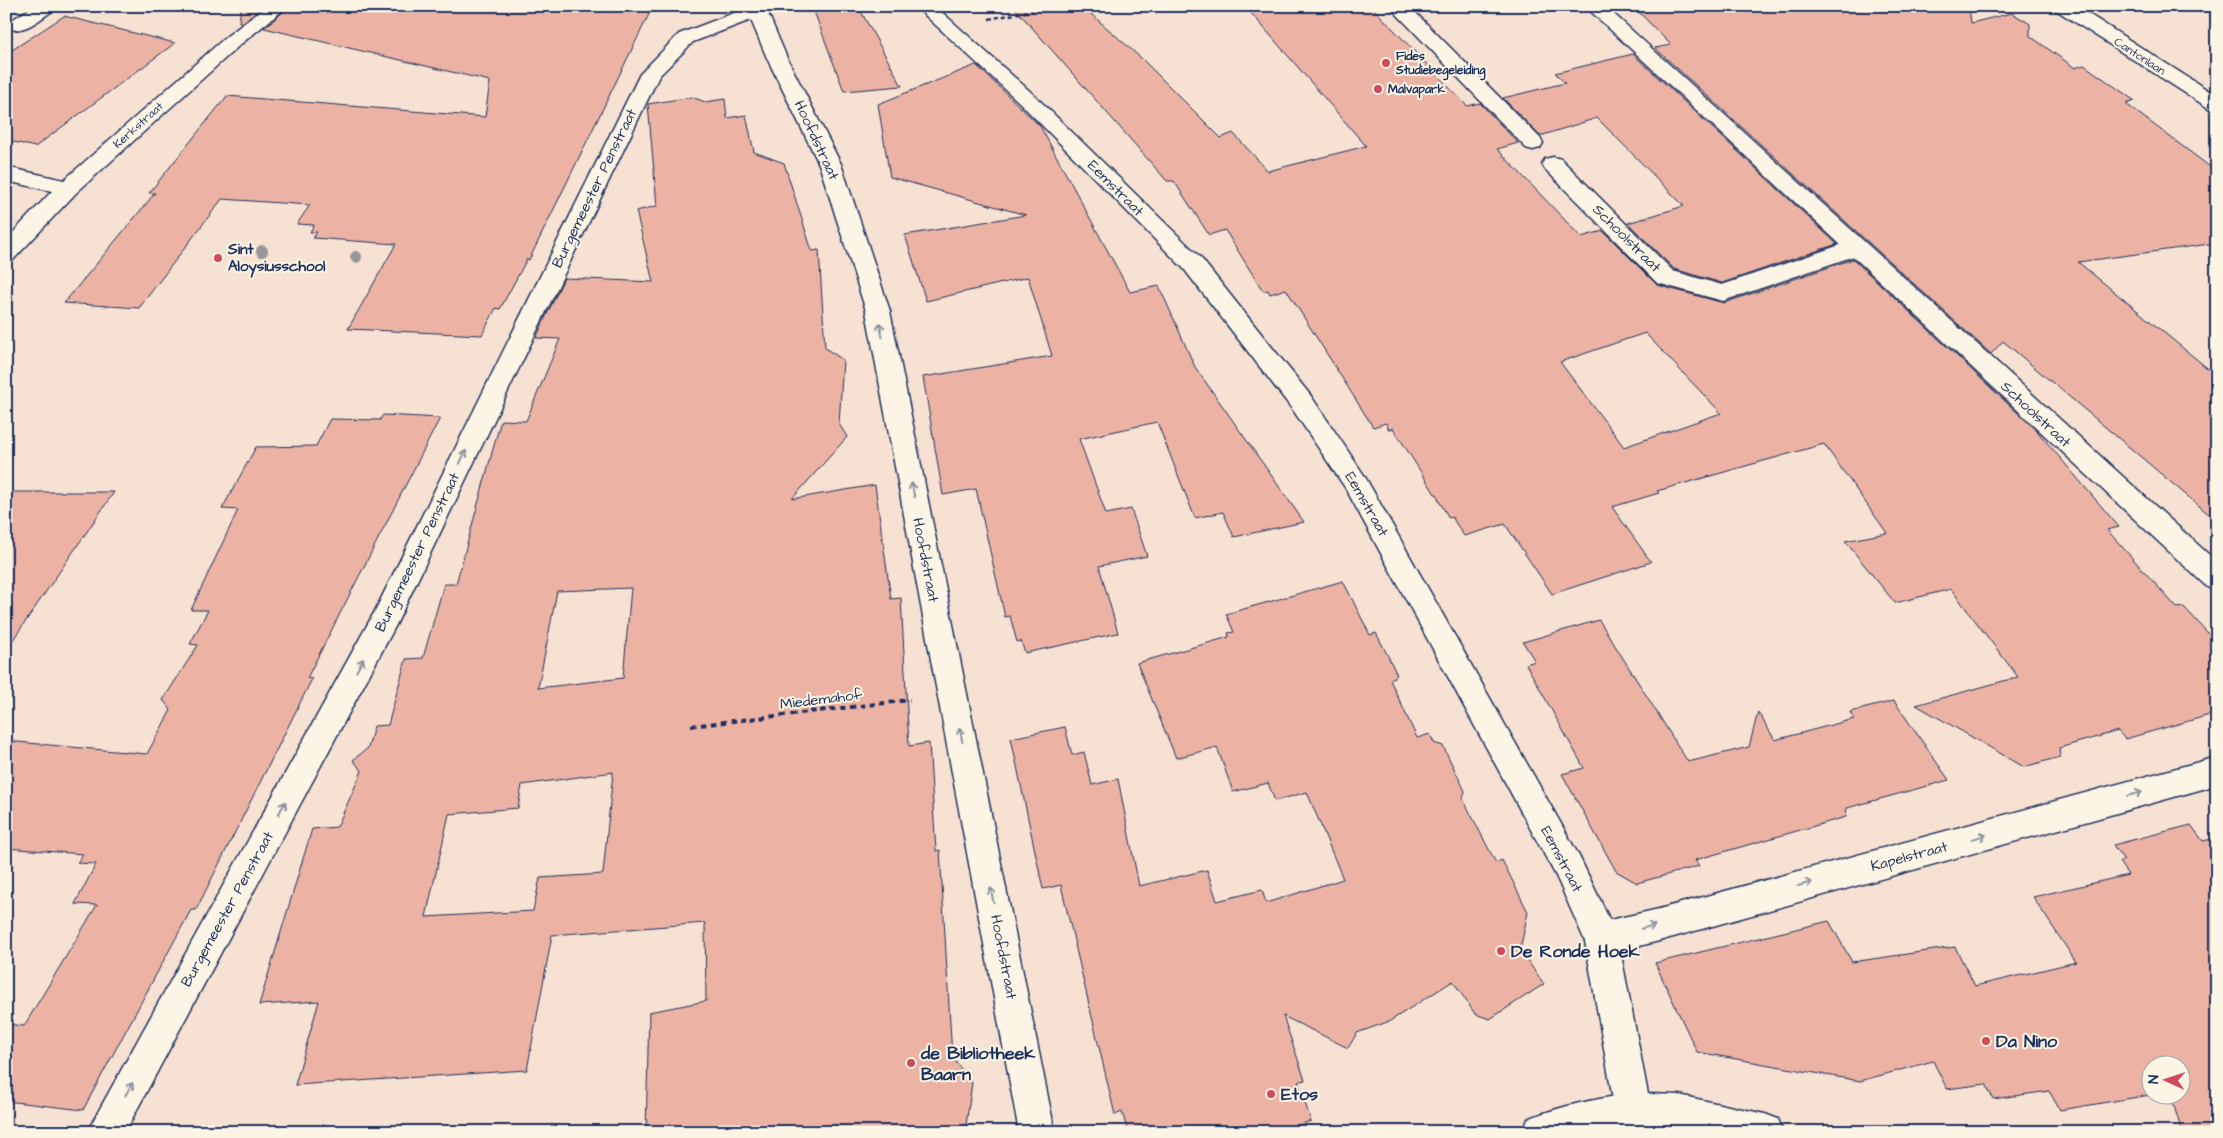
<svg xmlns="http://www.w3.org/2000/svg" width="2223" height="1138" viewBox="0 0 2223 1138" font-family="'Architects Daughter',sans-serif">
<rect width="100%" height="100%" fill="#f7e1d2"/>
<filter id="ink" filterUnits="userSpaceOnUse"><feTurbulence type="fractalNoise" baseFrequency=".02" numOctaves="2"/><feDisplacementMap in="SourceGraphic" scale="10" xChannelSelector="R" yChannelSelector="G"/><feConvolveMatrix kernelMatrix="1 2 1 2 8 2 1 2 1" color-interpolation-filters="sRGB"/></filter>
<g filter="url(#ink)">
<path fill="#ecb3a5" stroke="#1b2f5e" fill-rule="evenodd" d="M241 6H264L242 23 239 22Z
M290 6H653L529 260 527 259 500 309 496 308 482 335 348 329 396 244 313 238 317 232H310L314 225 297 224 310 205 222 199 139 308 64 303 155 193H149L227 96 485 117 490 81 264 28Z
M812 6H858L902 86 844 91Z
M1013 6H1082L1141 58 1221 138 1233 133 1268 171 1366 146 1245 6H1371L1467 106 1480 103 1518 143 1497 149 1581 237 1603 231 1657 285 1724 303 1853 259 2037 431 2119 527 2107 530 2177 608 2184 607 2217 643V713L2125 739 2118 731 2059 748 2060 757 2024 767 1916 705 2018 677 1951 589 1895 603 1845 541 1887 533 1824 444 1657 491 1659 493 1612 507 1651 562 1552 594 1505 524 1464 536 1452 517 1449 518 1439 501 1437 494H1435L1393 428 1389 430 1386 423 1373 427 1286 289 1270 294 1268 290 1263 291 1225 230 1209 235 1174 181H1167ZM1645 333 1721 413 1624 447 1560 362Z
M1633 6H1969L1971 23 2012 13 2030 24V36L2075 68 2084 65 2135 101 2126 104 2217 172V243L2078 262 2217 376V521L2003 341 1991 354 1655 48 1671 45Z
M64 16 175 43 35 147 6 140V54Z
M1633 54 1837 244 1722 283 1674 269 1628 223 1684 206 1597 118 1540 136 1503 98 1565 83 1555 73Z
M976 65 1040 126 1130 292 1159 286 1195 367 1304 522 1234 537 1223 512 1195 518 1157 422 1079 439 1106 514 1131 509 1147 556 1099 566 1118 633 1025 653 1021 641 1017 642 1010 616 1005 617 976 489 943 495 923 377 1052 356 1028 277 926 301 905 235 1026 215 890 177 878 104Z
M692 97 705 102 725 99 727 118 746 115 754 152 784 163 812 251 819 250 825 348 843 360 839 424 847 437 792 499 875 485 891 599 901 598 909 746 929 743 936 851 940 850 952 1057 972 1083 965 1132H646L649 1012 706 1001 705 923 552 935 527 1070 295 1085 319 1001 259 1005 312 829 337 827 362 771 353 760 368 748 374 726 388 725 406 659 423 658 444 584H456L501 420 526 421 560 339 536 338 564 278 653 282 636 211 657 206 648 104ZM631 588 623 678 538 688 557 591ZM613 772 603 874 540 878 533 911 426 917 449 814 518 808 522 785Z
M383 415 440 418 307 678 312 679 196 910H191L83 1110 6 1101V1024L24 1026 97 905 75 904 96 864 77 863 83 854 6 848V741L147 754 171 710 163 700 198 645 190 644 208 610H191L238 510 222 509 256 447 316 446 330 419 380 420Z
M6 492H114L6 650Z
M1343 581 1370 635 1376 633 1387 654 1397 675 1390 680 1417 738 1430 734 1434 743 1443 746 1465 791 1463 799 1496 863 1502 860 1528 912 1520 950 1544 984 1490 1019 1475 1014 1453 981 1390 1021 1357 1033 1348 1048 1283 1016 1305 1080 1298 1082 1311 1121 1275 1132H1128L1122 1112 1115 1115 1061 885 1043 889 1011 738 1065 727 1072 755 1084 752 1092 785 1118 779 1139 886 1207 870 1217 901 1262 890 1266 903 1343 879 1307 792 1275 801 1268 783 1233 792 1217 747 1176 758 1137 663 1229 637 1228 633 1234 632 1226 614Z
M1599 620 1688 762 1749 747 1758 712 1775 740 1854 719 1850 712 1894 701 1949 780 1847 808 1846 817 1695 860 1699 866 1637 883 1616 871 1562 774 1584 768 1526 664 1535 661 1523 642Z
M2191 825 2203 841 2217 838V1132H2182L2171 1096H2180V1066H2150V1095L2060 1110 2049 1091 1993 1099 1986 1084 1947 1089 1933 1061 1860 1081 1697 1052 1655 963 1829 921 1852 962 1955 947 1975 986 2076 962 2033 897 2128 875 2119 862 2124 860 2113 845Z"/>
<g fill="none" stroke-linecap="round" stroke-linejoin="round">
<defs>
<path id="service" d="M34 6H56L54 10C41 18 26 33 10 29L7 25 10 21Z
M1389 6H1409L1540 138 1543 143 1540 148 1533 150 1526 148Z
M1553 157 1561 159 1673 271 1722 285 1855 240 1863 243 1866 248 1863 253 1723 301 1657 283 1545 169 1542 164 1545 159Z"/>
<path id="minor" d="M267 6H288L241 44 76 193 14 259 6 262V240L52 191 6 181V167L64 180 227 36Z
M746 6H765L787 58 841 164 890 311 1055 1132H1019L866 311 819 164 767 58 751 20 693 42 659 76 396 625 125 1132H87L376 609 640 74 679 34 747 8Z
M1585 6H1605L2217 562V590L2207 587Z
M2054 6H2076L2217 96V111L2210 109 2056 10Z
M2217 757V785L1659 941 1601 956 1589 951 1584 939 1589 927 1601 922 1659 909Z"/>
<path id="tertiary" d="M1633 1093 1646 1098 1651 1111 1646 1124C1610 1138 1561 1132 1523 1132L1528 1119C1562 1105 1597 1099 1633 1093Z"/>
<path id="secondary" d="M915 6H935L1033 94 1200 257 1311 396 1364 475 1578 854 1613 927 1618 939 1648 1094 1679 1095 1765 1114 1778 1119 1783 1132H1683L1633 1129 1620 1124 1615 1111 1585 941 1556 876 1346 489 1293 410 1184 269 1019 102Z"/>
</defs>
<use href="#service" stroke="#1b2f5e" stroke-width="3"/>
<use href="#minor" stroke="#1b2f5e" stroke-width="3"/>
<use href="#tertiary" stroke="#1b2f5e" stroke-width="3"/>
<use href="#secondary" stroke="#1b2f5e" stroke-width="3"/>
<path stroke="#1b2f5e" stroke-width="2.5" stroke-dasharray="4 3" stroke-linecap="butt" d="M989 19 1055 6"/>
<path stroke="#1b2f5e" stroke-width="4" stroke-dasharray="5.5 4.5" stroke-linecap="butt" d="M691 726 910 700"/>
<use href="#service" fill="#fcf5e5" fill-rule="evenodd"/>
<use href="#minor" fill="#fcf5e5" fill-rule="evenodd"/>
<use href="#tertiary" fill="#fcf5e5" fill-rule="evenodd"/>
<use href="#secondary" fill="#fcf5e5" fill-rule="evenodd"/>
</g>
<g fill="#95979a">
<circle cx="262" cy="251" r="6"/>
<circle cx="356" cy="257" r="6"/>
</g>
<defs><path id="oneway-shaft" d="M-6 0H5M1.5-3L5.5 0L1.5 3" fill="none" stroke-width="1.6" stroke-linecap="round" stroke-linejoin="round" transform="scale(1.25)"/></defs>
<g stroke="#8c92a2">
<use href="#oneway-shaft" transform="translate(881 330) rotate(-101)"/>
<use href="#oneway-shaft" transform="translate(463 457) rotate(-64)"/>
<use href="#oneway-shaft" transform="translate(913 490) rotate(-101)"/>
<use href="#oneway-shaft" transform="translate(360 665) rotate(-61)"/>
<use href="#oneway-shaft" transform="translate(961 735) rotate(-101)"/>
<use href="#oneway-shaft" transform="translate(2135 794) rotate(-15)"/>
<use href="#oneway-shaft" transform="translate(282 808) rotate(-61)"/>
<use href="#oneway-shaft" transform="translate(1979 837) rotate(-15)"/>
<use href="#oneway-shaft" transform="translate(1805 884) rotate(-15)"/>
<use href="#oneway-shaft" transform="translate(992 895) rotate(-101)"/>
<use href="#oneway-shaft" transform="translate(1648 927) rotate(-14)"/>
<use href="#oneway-shaft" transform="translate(129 1089) rotate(-61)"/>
</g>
</g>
<g fill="#d1495b" stroke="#fcf5e5" stroke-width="2">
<circle cx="1386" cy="63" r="5"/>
<circle cx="1378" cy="89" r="5"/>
<circle cx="218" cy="258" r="5"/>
<circle cx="1501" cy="951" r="5"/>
<circle cx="1986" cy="1041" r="5"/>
<circle cx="911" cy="1063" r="5"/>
<circle cx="1271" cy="1094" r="5"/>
</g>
<g text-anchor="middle" stroke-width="4" stroke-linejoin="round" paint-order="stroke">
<g font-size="12" font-weight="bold" fill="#1b2f5e" stroke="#fcf5e5" text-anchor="start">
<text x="1396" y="60">Fides<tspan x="1396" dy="14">Studiebegeleiding</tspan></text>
<text x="1388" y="93">Malvapark</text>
</g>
<g font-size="12" fill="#1b2f5e" stroke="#fcf5e5">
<text transform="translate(2140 56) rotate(33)" y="4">Cantonlaan</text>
<text transform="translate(138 125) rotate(-42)" y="4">Kerkstraat</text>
</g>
<g font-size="15" fill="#1b2f5e" stroke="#fcf5e5">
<text transform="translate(817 140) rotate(65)" y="5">Hoofdstraat</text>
<text transform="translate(594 188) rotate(-64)" y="5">Burgemeester Penstraat</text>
<text transform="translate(1116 188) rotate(45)" y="5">Eemstraat</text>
<text transform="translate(1627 238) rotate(45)" y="5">Schoolstraat</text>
<text transform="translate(2036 414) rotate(43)" y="5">Schoolstraat</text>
<text transform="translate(1367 504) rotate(60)" y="5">Eemstraat</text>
<text transform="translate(417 552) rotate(-64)" y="5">Burgemeester Penstraat</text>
<text transform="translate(926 560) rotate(79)" y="5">Hoofdstraat</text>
<text transform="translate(821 699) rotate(-7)" y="5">Miedemahof</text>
<text transform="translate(1909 856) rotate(-15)" y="5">Kapelstraat</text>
<text transform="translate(1562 859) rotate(62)" y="5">Eemstraat</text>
<text transform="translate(227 909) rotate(-61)" y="5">Burgemeester Penstraat</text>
<text transform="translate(1004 957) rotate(79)" y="5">Hoofdstraat</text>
</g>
<g font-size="15" font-weight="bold" fill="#1b2f5e" stroke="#fcf5e5" text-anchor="start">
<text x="228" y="254">Sint<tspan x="228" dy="17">Aloysiusschool</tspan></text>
</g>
<g font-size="18" font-weight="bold" fill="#1b2f5e" stroke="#fcf5e5" text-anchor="start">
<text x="1511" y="957">De Ronde Hoek</text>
<text x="1996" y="1047">Da Nino</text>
<text x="921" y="1059">de Bibliotheek<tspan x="921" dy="21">Baarn</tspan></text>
<text x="1281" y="1100">Etos</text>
</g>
</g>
<rect width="2223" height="1138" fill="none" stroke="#fcf5e5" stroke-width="25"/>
<rect x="12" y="12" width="2198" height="1113" fill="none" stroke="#1b2f5e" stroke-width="2" filter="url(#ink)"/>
<g transform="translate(2166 1080) rotate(273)"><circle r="24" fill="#fcf5e5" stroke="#a2a6af"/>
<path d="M0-4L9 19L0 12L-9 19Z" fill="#d1495b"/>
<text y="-8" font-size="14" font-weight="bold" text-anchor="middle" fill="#1b2f5e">N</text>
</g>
</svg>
